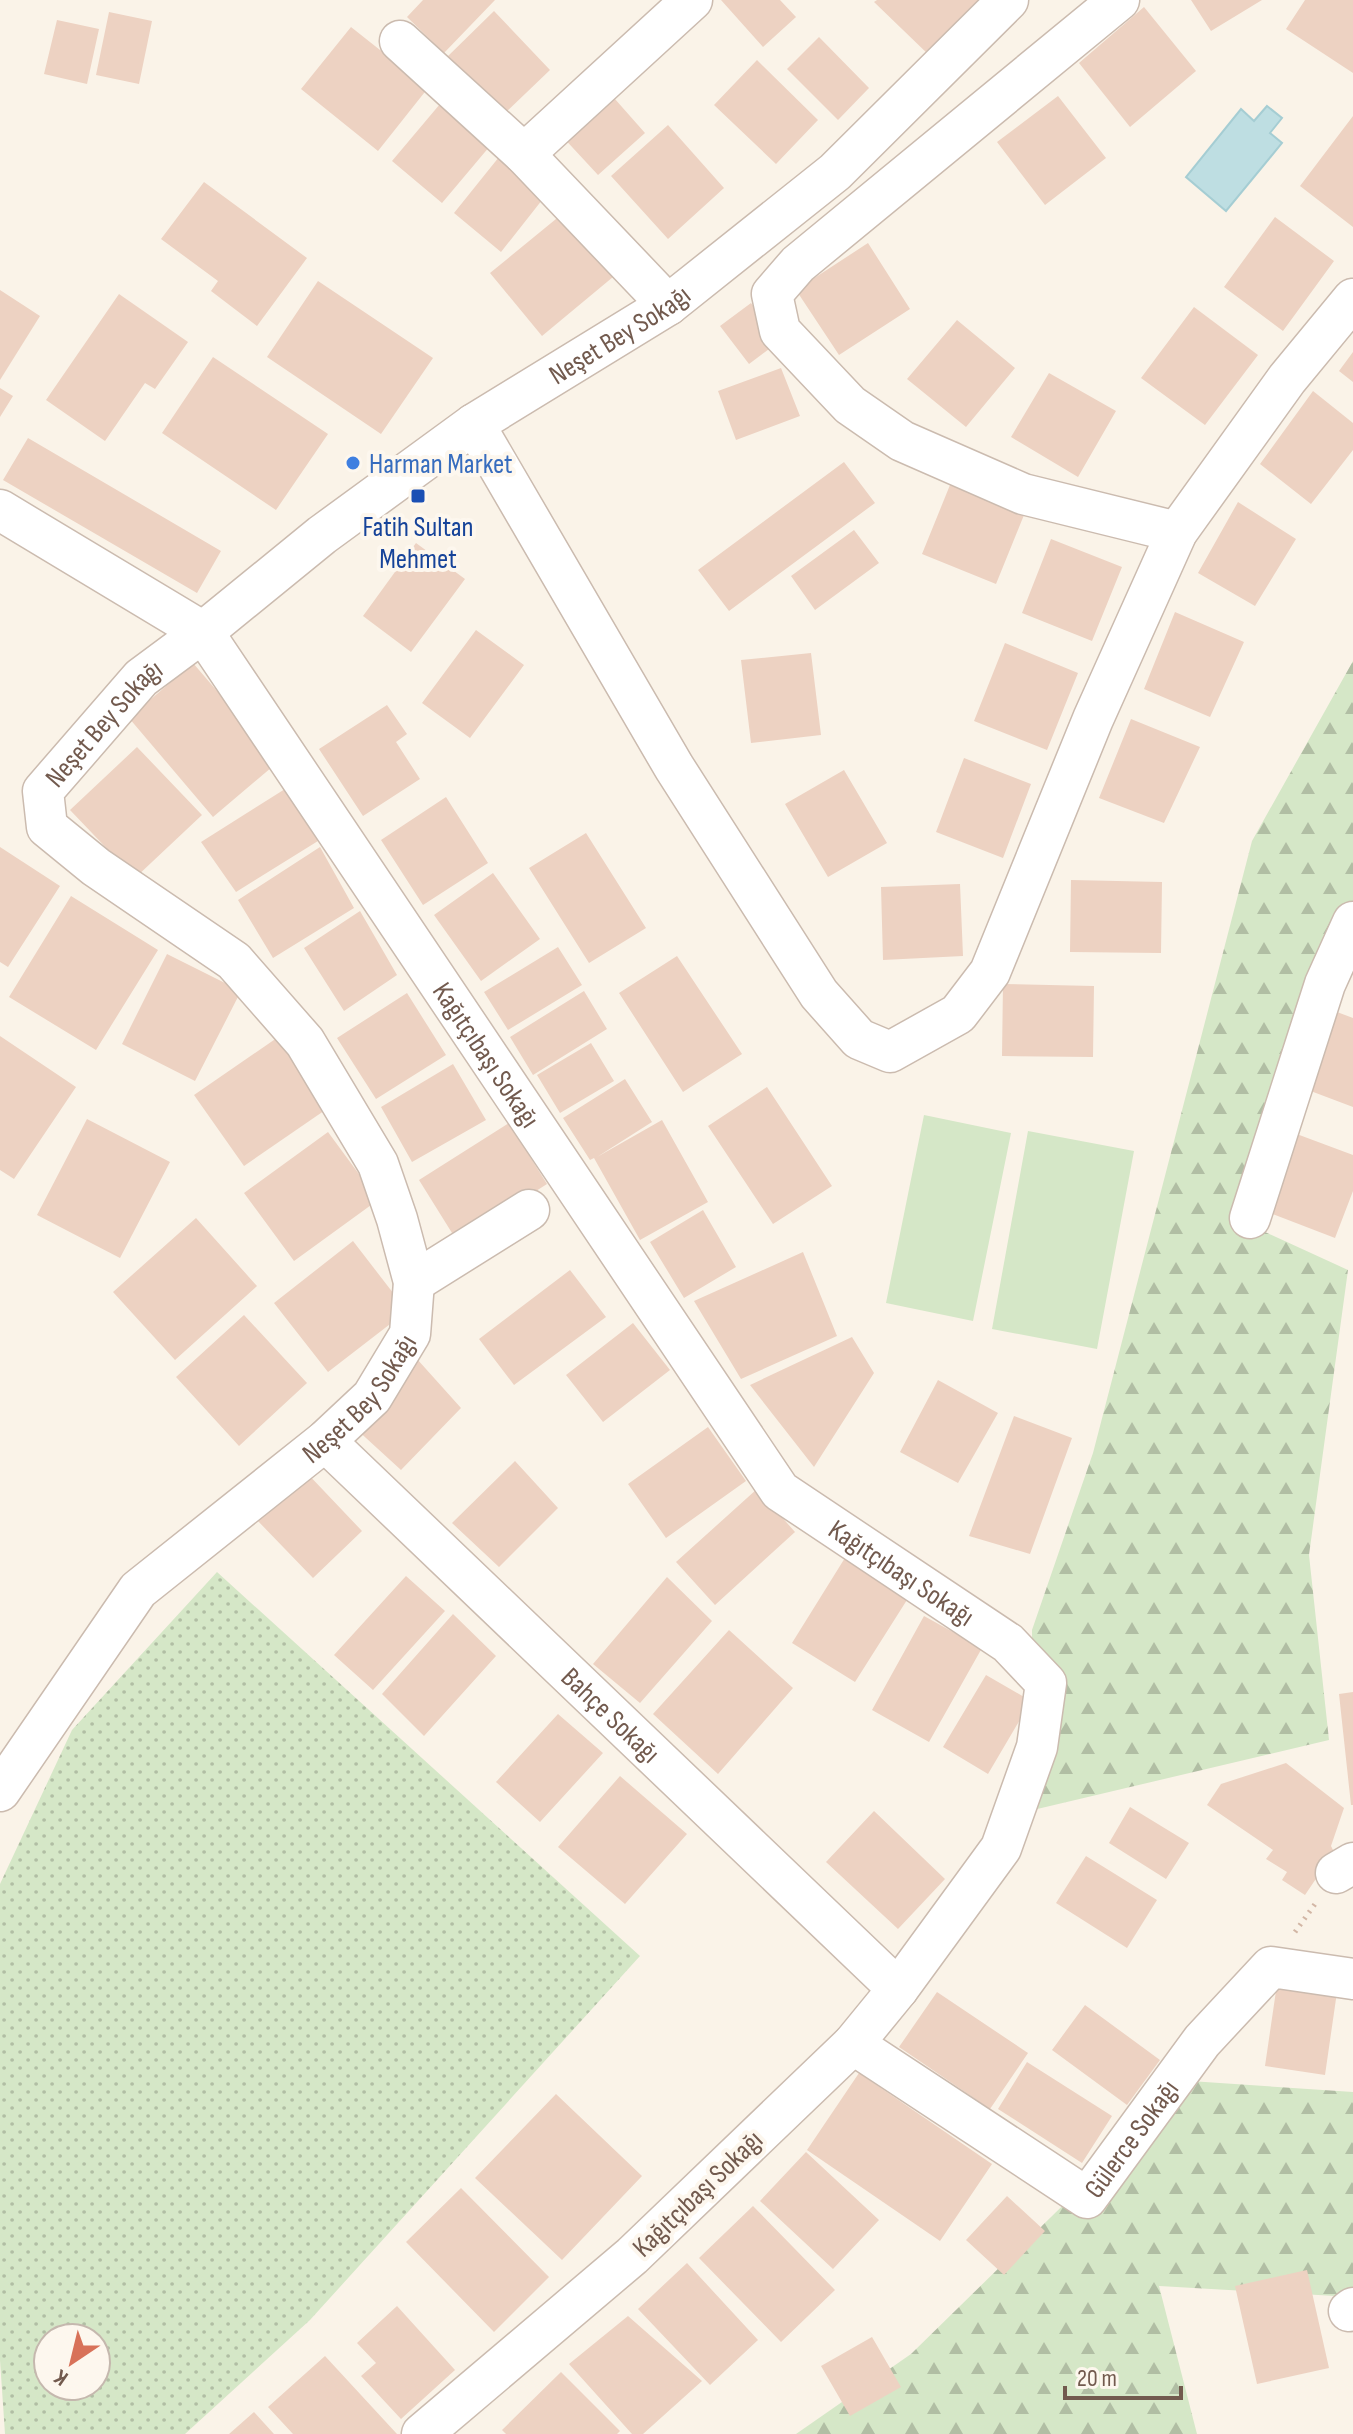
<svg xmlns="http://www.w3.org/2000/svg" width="1353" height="2434" viewBox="0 0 1353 2434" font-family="'Sofia Sans Condensed',sans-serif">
<defs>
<pattern id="grass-dots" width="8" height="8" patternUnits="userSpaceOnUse" patternTransform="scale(2)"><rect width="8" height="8" fill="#d5e7c7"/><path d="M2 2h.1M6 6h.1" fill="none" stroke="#b1bea4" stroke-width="1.8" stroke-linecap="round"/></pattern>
<pattern id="forest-firs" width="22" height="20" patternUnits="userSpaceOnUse" patternTransform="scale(2)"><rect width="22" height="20" fill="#d5e7c7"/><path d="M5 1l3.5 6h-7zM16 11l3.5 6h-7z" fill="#b1bea4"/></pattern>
</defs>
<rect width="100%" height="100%" fill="#faf3e8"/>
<path fill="url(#grass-dots)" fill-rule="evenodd" d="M217 1572 640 1956 310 2320 185 2434H5L0 2360V1884L72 1730ZM48 2338H96V2386H48Z"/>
<path fill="url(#forest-firs)" d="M1353 661V920L1346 925 1265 1232 1348 1270 1309 1555 1329 1740 1033 1810 1032 1630 1093 1453 1252 841Z
M1190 2081 1353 2092V2297L1159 2286 1197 2434H796L911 2354Z"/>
<path fill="#d5e7c7" d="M924 1115 1011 1133 973 1321 886 1303Z
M1028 1131 1134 1151 1097 1349 992 1329Z"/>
<path fill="#bedee2" stroke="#a5cdd3" stroke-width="2" d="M1267 106 1282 118 1270 133 1282 143 1226 211 1186 177 1241 109 1254 121Z"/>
<path fill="#edd2c2" d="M423 0H495L444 53 407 17Z
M721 0H780L796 17 763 47Z
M877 0H987L931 57 874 2Z
M1191 0H1262L1211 31Z
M1305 0H1353V73L1286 29Z
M1144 7 1196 71 1130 127 1079 63Z
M494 11 550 70 502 116 446 58Z
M109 12 152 21 139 84 96 75Z
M57 20 99 29 87 84 44 74Z
M351 27 428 88 378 151 301 89Z
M819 37 869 88 838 120 787 69Z
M757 60 818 120 776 164 714 105Z
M607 90 645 133 598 175 560 134Z
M1058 96 1106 158 1045 205 997 142Z
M440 104 490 146 442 203 392 161Z
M1353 116V227L1300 186Z
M668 125 724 188 668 239 611 176Z
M499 157 546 195 501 252 454 213Z
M204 182 307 258 257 326 211 291 218 281 161 239Z
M567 210 619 272 542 336 490 273Z
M1275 217 1334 261 1283 331 1224 287Z
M868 243 910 309 839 355 796 290Z
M318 281 433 358 381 434 267 357Z
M0 290 40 316 0 380Z
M119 294 188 342 155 389 145 383 105 441 46 400Z
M751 303 780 341 749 364 720 326Z
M1194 307 1258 355 1205 425 1141 378Z
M957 320 1015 368 966 427 907 379Z
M1353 352V382L1339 371Z
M213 357 328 434 276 510 162 433Z
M781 368 800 416 736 440 718 391Z
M1049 373 1116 411 1078 477 1011 437Z
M0 388 13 396 0 417Z
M1313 391 1353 423V450L1311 504 1260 464Z
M28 438 221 551 197 593 3 480Z
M844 462 875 503 729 611 698 570Z
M950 485 1024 515 996 584 922 554Z
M1238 502 1296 539 1255 606 1198 573Z
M854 530 879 563 815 610 791 576Z
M1051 539 1122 567 1092 641 1022 613Z
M416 543 465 579 411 652 363 616Z
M1175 612 1244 642 1210 717 1144 689Z
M476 630 524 665 470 738 422 703Z
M1005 643 1078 673 1047 750 974 721Z
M811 653 821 735 751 743 741 660Z
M193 663 278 762 213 817 129 718Z
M387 705 407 734 396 742 420 779 363 816 319 749Z
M1131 719 1200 747 1164 823 1099 798Z
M137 747 202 815 135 878 70 810Z
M964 758 1031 784 1003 858 936 832Z
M844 770 887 843 828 877 785 804Z
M285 789 318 841 236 892 201 842Z
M446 797 488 863 423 905 381 840Z
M586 833 646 928 589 963 529 868Z
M0 847 60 886 8 967 0 962Z
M320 847 354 908 273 958 238 900Z
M493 873 540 939 481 981 434 915Z
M1071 880 1162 882 1161 953 1070 952Z
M960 884 963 956 883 960 881 887Z
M71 896 158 950 96 1050 9 997Z
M360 911 397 975 344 1011 304 948Z
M558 947 582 985 508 1030 484 992Z
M167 954 241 991 195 1081 122 1044Z
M677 956 742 1054 683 1092 619 993Z
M1003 984 1094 986 1093 1057 1002 1056Z
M584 991 607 1029 533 1075 510 1037Z
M407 993 446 1055 376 1099 337 1038Z
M1337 1012 1353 1018V1107L1308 1090Z
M284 1033 334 1104 244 1166 194 1095Z
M0 1036 76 1087 14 1179 0 1170Z
M591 1043 614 1081 560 1113 537 1075Z
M453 1064 486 1120 412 1162 381 1107Z
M625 1079 652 1122 597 1157 662 1120 708 1202 640 1240 594 1158 590 1160 563 1118Z
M767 1087 832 1186 773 1224 708 1126Z
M87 1119 170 1162 120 1258 37 1215Z
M509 1123 547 1184 457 1241 419 1180Z
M328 1132 378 1200 294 1261 244 1193Z
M1294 1133 1353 1155V1191L1335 1238 1265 1211Z
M703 1210 736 1267 684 1298 650 1242Z
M196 1218 257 1286 175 1360 113 1292Z
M353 1241 407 1311 328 1372 274 1303Z
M803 1252 837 1336 741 1379 694 1301Z
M570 1270 606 1317 514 1385 479 1339Z
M244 1315 307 1383 239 1446 176 1377Z
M633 1323 670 1370 603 1422 566 1375Z
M852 1337 874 1373 814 1467 750 1385Z
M417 1359 461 1408 401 1470 354 1427Z
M938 1380 998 1413 958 1483 900 1452Z
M1014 1416 1072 1438 1030 1554 969 1536Z
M708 1427 746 1481 666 1538 628 1484Z
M515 1461 558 1508 499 1567 452 1523Z
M305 1471 362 1531 313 1578 256 1519Z
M757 1489 795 1532 715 1605 676 1562Z
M848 1553 912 1592 855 1682 792 1643Z
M406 1576 445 1611 373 1690 334 1655Z
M667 1577 712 1621 640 1703 593 1664Z
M453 1614 496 1656 424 1736 382 1694Z
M924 1616 982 1648 929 1742 872 1710Z
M729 1630 793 1688 718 1774 653 1714Z
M986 1675 1031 1701 988 1774 943 1747Z
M1353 1692V1805H1351L1339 1694Z
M558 1714 603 1753 540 1822 496 1782Z
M1286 1763 1344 1808 1331 1846 1334 1852 1305 1895 1282 1880 1287 1872 1266 1859 1273 1850 1207 1805 1221 1784Z
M620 1776 687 1834 625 1904 558 1847Z
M1130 1807 1189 1843 1166 1879 1109 1843Z
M874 1811 945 1879 898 1929 826 1862Z
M1086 1856 1157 1900 1127 1948 1056 1903Z
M1277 1984 1337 1992 1325 2075 1265 2066Z
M937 1992 1028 2053 990 2109 899 2047Z
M1085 2005 1160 2060 1127 2105 1052 2050Z
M1027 2062 1112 2116 1082 2163 998 2109Z
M859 2073 992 2164 940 2241 807 2150Z
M556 2094 642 2176 562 2260 475 2178Z
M806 2152 879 2220 833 2269 760 2201Z
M461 2188 549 2277 494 2332 406 2242Z
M1007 2196 1045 2231 1004 2275 966 2240Z
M753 2206 835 2290 781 2342 699 2258Z
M687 2263 758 2340 710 2385 638 2309Z
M1307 2270 1329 2368 1257 2384 1235 2286Z
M397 2306 455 2370 401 2419 361 2376 376 2363 357 2343Z
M628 2316 702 2381 643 2434H632L569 2364Z
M872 2337 901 2387 850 2416 821 2366Z
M325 2356 397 2434H293L268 2407Z
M561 2372 620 2431 617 2434H506L502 2430Z
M254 2412 274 2434H229Z"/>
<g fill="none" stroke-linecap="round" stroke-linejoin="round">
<defs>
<g id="minor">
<path d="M1119 0 798 264 772 294 780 331 850 405 902 441 1023 494 1177 532"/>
<path d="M400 41 524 154 668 305"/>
<path d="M524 154 692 0"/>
<path d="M474 424 674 767 819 994 859 1039 890 1052 958 1014 990 972 1093 719 1177 532 1287 379 1353 299"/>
<path id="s1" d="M0 510 203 632 780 1491 1008 1643 1046 1683 1037 1747 1001 1848 898 1989 853 2044 632 2256 422 2434"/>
<path d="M1250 1218 1325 984 1353 922"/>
<path d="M414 1282 529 1210"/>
<path id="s2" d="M325 1441 898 1989"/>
<path id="s3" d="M0 1791 138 1590 325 1441 372 1397 410 1334 414 1282 397 1219 378 1164 305 1042 234 961 96 867 47 827 43 791 141 678 203 632 322 535 474 424 668 305 835 172 1008 0"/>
<path d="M1336 1873 1353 1863"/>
<path id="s4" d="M853 2044 1087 2198 1202 2041 1271 1967 1353 1979"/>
<path d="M1349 2311 1353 2308"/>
</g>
</defs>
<use href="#minor" stroke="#cbbbaf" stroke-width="43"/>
<path stroke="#d2b6a5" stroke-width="5" stroke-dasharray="2 6" stroke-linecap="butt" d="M1295 1932 1315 1904"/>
<use href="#minor" stroke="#fff" stroke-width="40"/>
</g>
<circle fill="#3f7fe0" stroke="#fdf7ee" stroke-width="3" cx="353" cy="463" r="8"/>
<rect fill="#1a4fb4" stroke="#fdf7ee" stroke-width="3" x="410" y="488" width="16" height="16" rx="4"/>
<g text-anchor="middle" stroke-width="8" stroke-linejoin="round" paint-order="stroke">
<g font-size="28" fill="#725a4e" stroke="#fdf7ee">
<text dy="10" stroke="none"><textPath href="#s3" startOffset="2052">Neşet Bey Sokağı</textPath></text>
<text dy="10" stroke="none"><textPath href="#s3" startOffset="1404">Neşet Bey Sokağı</textPath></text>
<text dy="10" stroke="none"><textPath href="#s1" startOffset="746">Kağıtçıbaşı Sokağı</textPath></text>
<text dy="10" stroke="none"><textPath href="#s3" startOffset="538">Neşet Bey Sokağı</textPath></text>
<text dy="10" stroke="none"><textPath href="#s1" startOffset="1418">Kağıtçıbaşı Sokağı</textPath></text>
<text dy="10" stroke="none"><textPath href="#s2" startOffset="396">Bahçe Sokağı</textPath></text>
<text dy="10" stroke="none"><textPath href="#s4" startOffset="354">Gülerce Sokağı</textPath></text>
<text transform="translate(697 2193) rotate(-44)" y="10">Kağıtçıbaşı Sokağı</text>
</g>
<g font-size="28" fill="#366cbe" stroke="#fdf7ee" text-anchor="start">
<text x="369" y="473">Harman Market</text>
</g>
<g font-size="28" fill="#164399" stroke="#fdf7ee">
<text x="418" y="536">Fatih Sultan<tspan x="418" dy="32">Mehmet</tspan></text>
</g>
</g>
<g transform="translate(72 2362) rotate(215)"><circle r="38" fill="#fdf7ee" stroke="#c5b8ae" stroke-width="2"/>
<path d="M0-6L14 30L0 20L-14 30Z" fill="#d87259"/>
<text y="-12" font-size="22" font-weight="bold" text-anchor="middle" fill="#725a4e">K</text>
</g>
<path d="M1065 2386v12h116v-12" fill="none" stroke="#725a4e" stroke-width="4"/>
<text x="1077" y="2386" font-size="24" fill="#725a4e" stroke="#fdf7ee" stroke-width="6" paint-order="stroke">20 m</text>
</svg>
